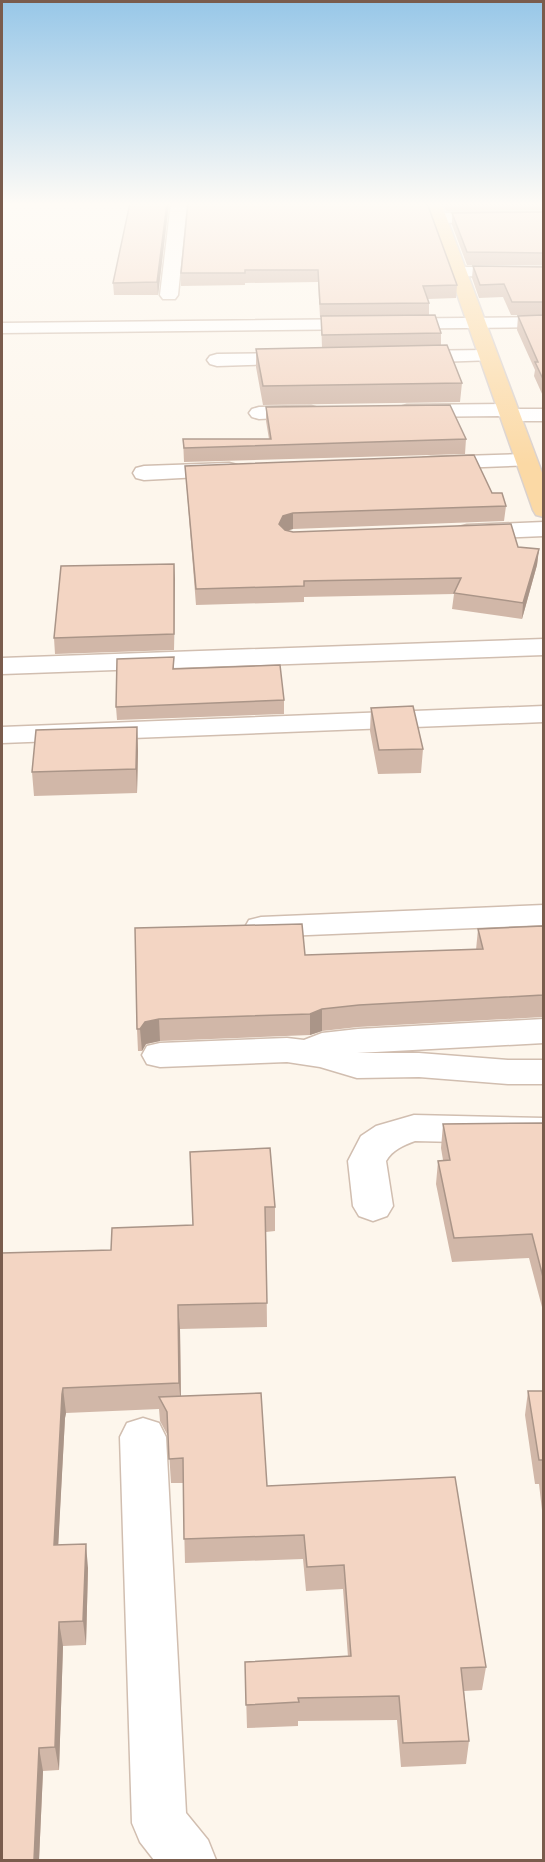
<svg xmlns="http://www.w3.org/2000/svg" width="545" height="1862" viewBox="0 0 545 1862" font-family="Rubik,sans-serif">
<rect width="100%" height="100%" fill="#fdf6ec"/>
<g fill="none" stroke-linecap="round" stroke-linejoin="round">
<defs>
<path id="minor" d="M171 203H187L178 295 175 299H163L160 295Z
M544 212V222L437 223 429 218 437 213Z
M459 267H544V277L453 276 451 272Z
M544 317V327L2 333V323Z
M487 350 494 352 496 356 494 360 408 363 401 361 399 357 401 353 408 351Z
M302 353 309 355 312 359 309 363 217 366 210 364 207 360 210 356 217 354Z
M506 404 515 409H544V421H508L499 416 407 417 400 415 397 411 400 407 407 405Z
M311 406 318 408 321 412 318 416 259 419 252 417 249 413 252 409 259 407Z
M525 454 533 455 536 460 533 465 431 469 423 468 420 463 423 458 431 457Z
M229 463 237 465 240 470 237 475 144 480 136 478 133 473 136 468 144 466Z
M544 522V536L467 539 459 537 455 532 459 527 467 525Z
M544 639V655L2 674V658Z
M544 706V722L2 743V727Z
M544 905V925L261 937 249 934 245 927 249 920 261 917Z
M544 1019V1043L357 1053H419L508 1060H544V1084H508L419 1077 357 1078 320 1067 287 1062 160 1067 147 1064 142 1055 147 1046 160 1043 287 1038 304 1040 322 1033 358 1029Z
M414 1115 544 1118V1144L415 1141C404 1145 392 1150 386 1161L393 1206 387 1216 373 1221 359 1216 353 1206 348 1161 361 1136 376 1126Z
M143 1418 159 1423 166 1437 186 1813 208 1840 216 1860H154L140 1842 132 1823 120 1437 127 1423Z"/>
<path id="major" d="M425 203H441L544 478V517L536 515 533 510Z"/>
</defs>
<use href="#minor" stroke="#d1beb0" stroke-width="3"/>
<use href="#major" stroke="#dad1cd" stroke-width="3"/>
<use href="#minor" fill="#fff" fill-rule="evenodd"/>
<use href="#major" fill="#fbd9a5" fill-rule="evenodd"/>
</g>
<path fill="#d1b7a8" d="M169 203 158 295H114L113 283Z
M443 203H543V210L446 211Z
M427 207 457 285 456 298 428 299 429 303V315L441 333V345L462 383 460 402 263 405 256 367V349L322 348 321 317H320L318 282 245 283V285L181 286V273Z
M543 212V265H467L452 225V213Z
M473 266 543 267V315H511L503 297 479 298 472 278Z
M543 315V396L534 376 535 370 517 330 518 316Z
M266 407 466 439 465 454 184 462 183 439H269L266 421Z
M185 466 492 493 506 506 504 521 293 529 287 530 293 532 539 549 537 565 522 619 452 609 454 594 304 597V602L196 605Z
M174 564V650L55 654 54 638Z
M174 657V669L284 700V714L117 720 116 707Z
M371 708 423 749 421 773 378 774 370 731Z
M137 727 138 751 137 793 34 796 32 772Z
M543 926V1017L358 1027 322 1031 310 1035 160 1041 146 1044 142 1051H138L137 1029 135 928 305 955 476 950 478 929Z
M543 1123V1307H542L529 1258 452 1262 436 1184 438 1161 443 1160 441 1148 443 1124Z
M190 1152 275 1207V1231L266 1232 267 1327 180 1329 181 1396 267 1486 486 1667 482 1690 464 1691 469 1741 466 1764 401 1767 397 1720 298 1721V1726L247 1728 245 1662 348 1657 343 1589 306 1591 303 1559 185 1563 183 1483H171L168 1436 160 1421 159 1409 66 1413 65 1418 58 1545 88 1568 86 1645 63 1646 59 1770 43 1771 39 1860 2 1253 111 1250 193 1225Z
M528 1391H543V1519L539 1484H535L525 1415Z"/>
<path fill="#aa9588" d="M167 203H169L158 295 157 282Z
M293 513V529L283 532 279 524 283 516Z
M539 549 537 565 522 619 523 603Z
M174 564 175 579 174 650Z
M137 727 138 751 137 793 136 769Z
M322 1009V1031L310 1035V1014Z
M159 1019 160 1041 146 1044 142 1051 140 1029 145 1022Z
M178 1305 180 1329 181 1408 179 1383Z
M63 1388 66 1413 65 1418 57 1569 54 1545 62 1394Z
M86 1544 88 1568 86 1645 83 1621Z
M59 1622 63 1646 59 1770 55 1747Z
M39 1748 43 1771 39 1860H34Z"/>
<path fill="#f3d5c3" stroke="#aa9588" stroke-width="1.5" d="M130 203H167L157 282 113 283Z
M188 203H427L457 285 423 286 429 303 320 304 318 270H245V273H181Z
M543 212V253L467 252 452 213Z
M473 266 543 267V302H512L504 284 480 285Z
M435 315 441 333 322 335 321 316Z
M543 315V379L535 362H538L518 316Z
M447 345 462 383 263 386 256 349Z
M450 405 466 439 184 448 183 439H271L266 407Z
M474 455 492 493H502L506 506 293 513 283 516 279 524 285 530 293 532 511 524 518 547 539 549 523 603 454 593 461 578 304 581V586L196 589 185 466Z
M174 564V634L54 638 61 566Z
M174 657 173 669 280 665 284 700 116 707 117 659Z
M413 706 423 749 379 750 371 708Z
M137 727 136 769 32 772 36 730Z
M302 924 305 955 483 949 478 929 543 926V995L359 1005 322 1009 310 1014 159 1019 145 1022 140 1029H137L135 928Z
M543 1123V1277L532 1234 454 1238 438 1161 450 1160 443 1124Z
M270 1148 275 1207H265L267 1303 178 1305 179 1383 63 1388 62 1394 54 1545 86 1544 83 1621 59 1622 55 1747 39 1748 34 1860H2V1253L111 1250 112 1228 193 1225 190 1152Z
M528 1391H543V1463V1460H539Z
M261 1393 267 1486 455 1477 486 1667 461 1668 469 1741 403 1743 399 1696 298 1698 299 1702 246 1705 245 1662 351 1656 344 1565 307 1567 304 1535 184 1539 183 1458 169 1459 167 1412 159 1397Z"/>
<linearGradient id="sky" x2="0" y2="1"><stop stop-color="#97c7e8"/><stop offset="0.44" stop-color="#fefbf6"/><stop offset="1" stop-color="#fefbf6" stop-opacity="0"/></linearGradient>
<rect width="545" height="464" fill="url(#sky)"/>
<rect width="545" height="1862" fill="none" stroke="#7a5c4d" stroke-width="6"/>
</svg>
